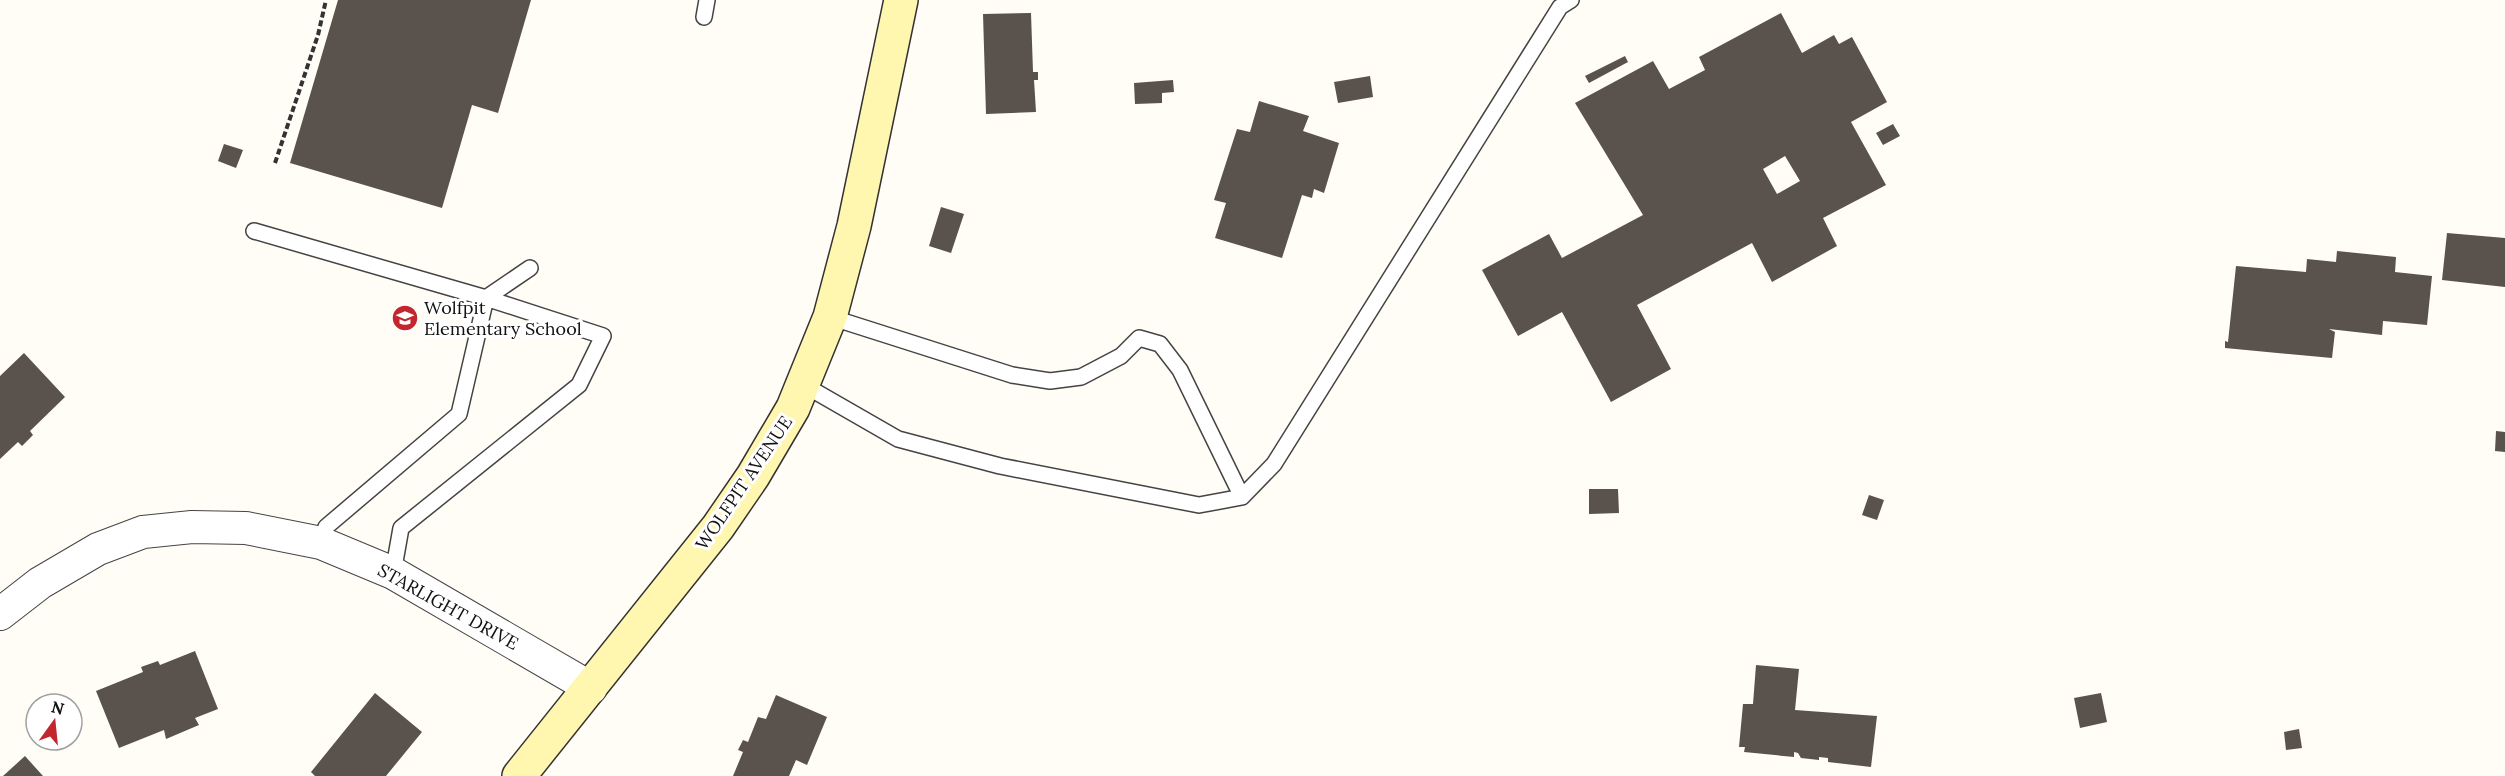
<svg xmlns="http://www.w3.org/2000/svg" width="2505" height="776" viewBox="0 0 2505 776" font-family="Lora,serif">
<rect width="100%" height="100%" fill="#fffdf5"/>
<path fill="#5a524d" fill-rule="evenodd" d="M338 0H531L498 113 472 105 442 208 290 163Z
M1031 13 1033 72H1038V80H1034L1036 112 986 114 983 14Z
M1781 13 1802 53 1834 35 1839 44 1852 37 1887 102 1851 122 1886 185 1823 218 1837 246 1772 282 1752 243 1637 305 1671 369 1611 402 1562 312 1518 336 1482 270 1549 234 1562 258 1643 215 1575 103 1653 61 1669 89 1705 70 1699 57ZM1785 156 1800 181 1777 194 1763 169Z
M1625 56 1628 62 1589 83 1585 76Z
M1370 76 1373 97 1338 103 1334 82Z
M1173 80 1174 92 1162 93V103L1135 104 1134 83Z
M1259 101 1309 116 1303 131 1339 143 1324 193 1314 189 1312 198 1302 195 1282 258 1215 238 1226 203 1214 200 1237 129 1250 132Z
M1893 124 1900 136 1883 145 1876 133Z
M224 144 243 150 236 168 218 161Z
M941 207 964 214 951 253 929 246Z
M2447 233 2505 238V287L2442 280Z
M2337 251 2396 257 2395 272 2432 276 2427 325 2383 321 2382 335 2329 329 2335 332 2332 358 2225 348V341L2228 342 2236 266 2306 272 2307 259 2336 262Z
M24 353 65 397 30 431 33 435 22 446 18 442 0 459V376Z
M2496 431 2505 432V452L2495 451Z
M1589 489H1618L1619 513 1589 514Z
M1869 495 1884 500 1877 520 1862 515Z
M195 651 218 709 195 718 199 725 166 739 164 730 119 748 96 691 143 672 141 667 158 661 160 665Z
M1756 665 1799 669 1795 710 1877 716 1871 767 1828 762V758L1819 757V760L1801 758 1798 753 1794 752V757L1744 752 1745 747H1739L1743 704H1753Z
M375 693 422 732 386 776H315L311 772Z
M2101 693 2107 722 2080 728 2074 698Z
M776 695 827 717 807 765 796 760 789 776H733L743 752 738 750 743 740 748 742 758 717 766 719Z
M2299 729 2302 748 2286 750 2284 732Z
M25 756 43 776H3Z"/>
<g fill="none" stroke-linecap="round" stroke-linejoin="round">
<defs>
<path id="lane" d="M704 17 707 0
M254 231 486 298 603 336 579 385 401 528 393 573
M830 317 1012 375 1050 381 1081 377 1121 356 1139 338 1160 344 1180 370 1242 497
M804 385 898 439 1000 466 1199 505 1242 497 1274 464 1560 7 1571 0
M321 543 326 527 459 414 486 298 530 268"/>
<path id="street" d="M0 614 40 583 98 549 143 532 192 527 246 528 321 543 393 573 591 688"/>
<path id="secondary" d="M519 776 718 527 753 476 793 408 830 317 854 226 901 0"/>
</defs>
<use href="#lane" stroke="#444" stroke-width="18"/>
<use href="#street" stroke="#444" stroke-width="34"/>
<use href="#secondary" stroke="#333" stroke-width="36"/>
<path stroke="#333" stroke-width="4" stroke-dasharray="6 3" stroke-linecap="butt" d="M275 163 318 35 326 0"/>
<use href="#lane" stroke="#fff" stroke-width="15"/>
<use href="#street" stroke="#fff" stroke-width="32"/>
<use href="#secondary" stroke="#fff6b0" stroke-width="33"/>
</g>
<defs>
<symbol id="school-disc" viewBox="-11 -11 22 22"><circle r="9.5" fill="#c4262e" stroke="#fff"/><path d="M0-5L7-2L0 1L-7-2ZM-4 1L0 2.5L4 1V4Q0 6-4 4Z" fill="#fff"/></symbol>
</defs>
<g fill-rule="evenodd">
<use href="#school-disc" x="390" y="303" width="30" height="30"/>
</g>
<g text-anchor="middle" stroke-width="6" stroke-linejoin="round" paint-order="stroke">
<g font-size="18" fill="#111" stroke="#fff" text-anchor="start">
<text x="424" y="314">Wolfpit<tspan x="424" dy="21">Elementary School</tspan></text>
</g>
<g font-size="18" fill="#111" stroke="#fff">
<text transform="translate(744 483) rotate(-56)" y="6">WOLFPIT AVENUE</text>
<text transform="translate(448 607) rotate(29)" y="6">STARLIGHT DRIVE</text>
</g>
</g>
<g transform="translate(54 722) rotate(15)"><circle r="28" fill="#ffffff" stroke="#a0a0a0" stroke-width="1.5"/>
<path d="M0-4.5L10 22L0 15L-10 22Z" fill="#c4262e"/>
<text y="-9" font-size="16" font-weight="bold" text-anchor="middle" fill="#111111">N</text>
</g>
</svg>
